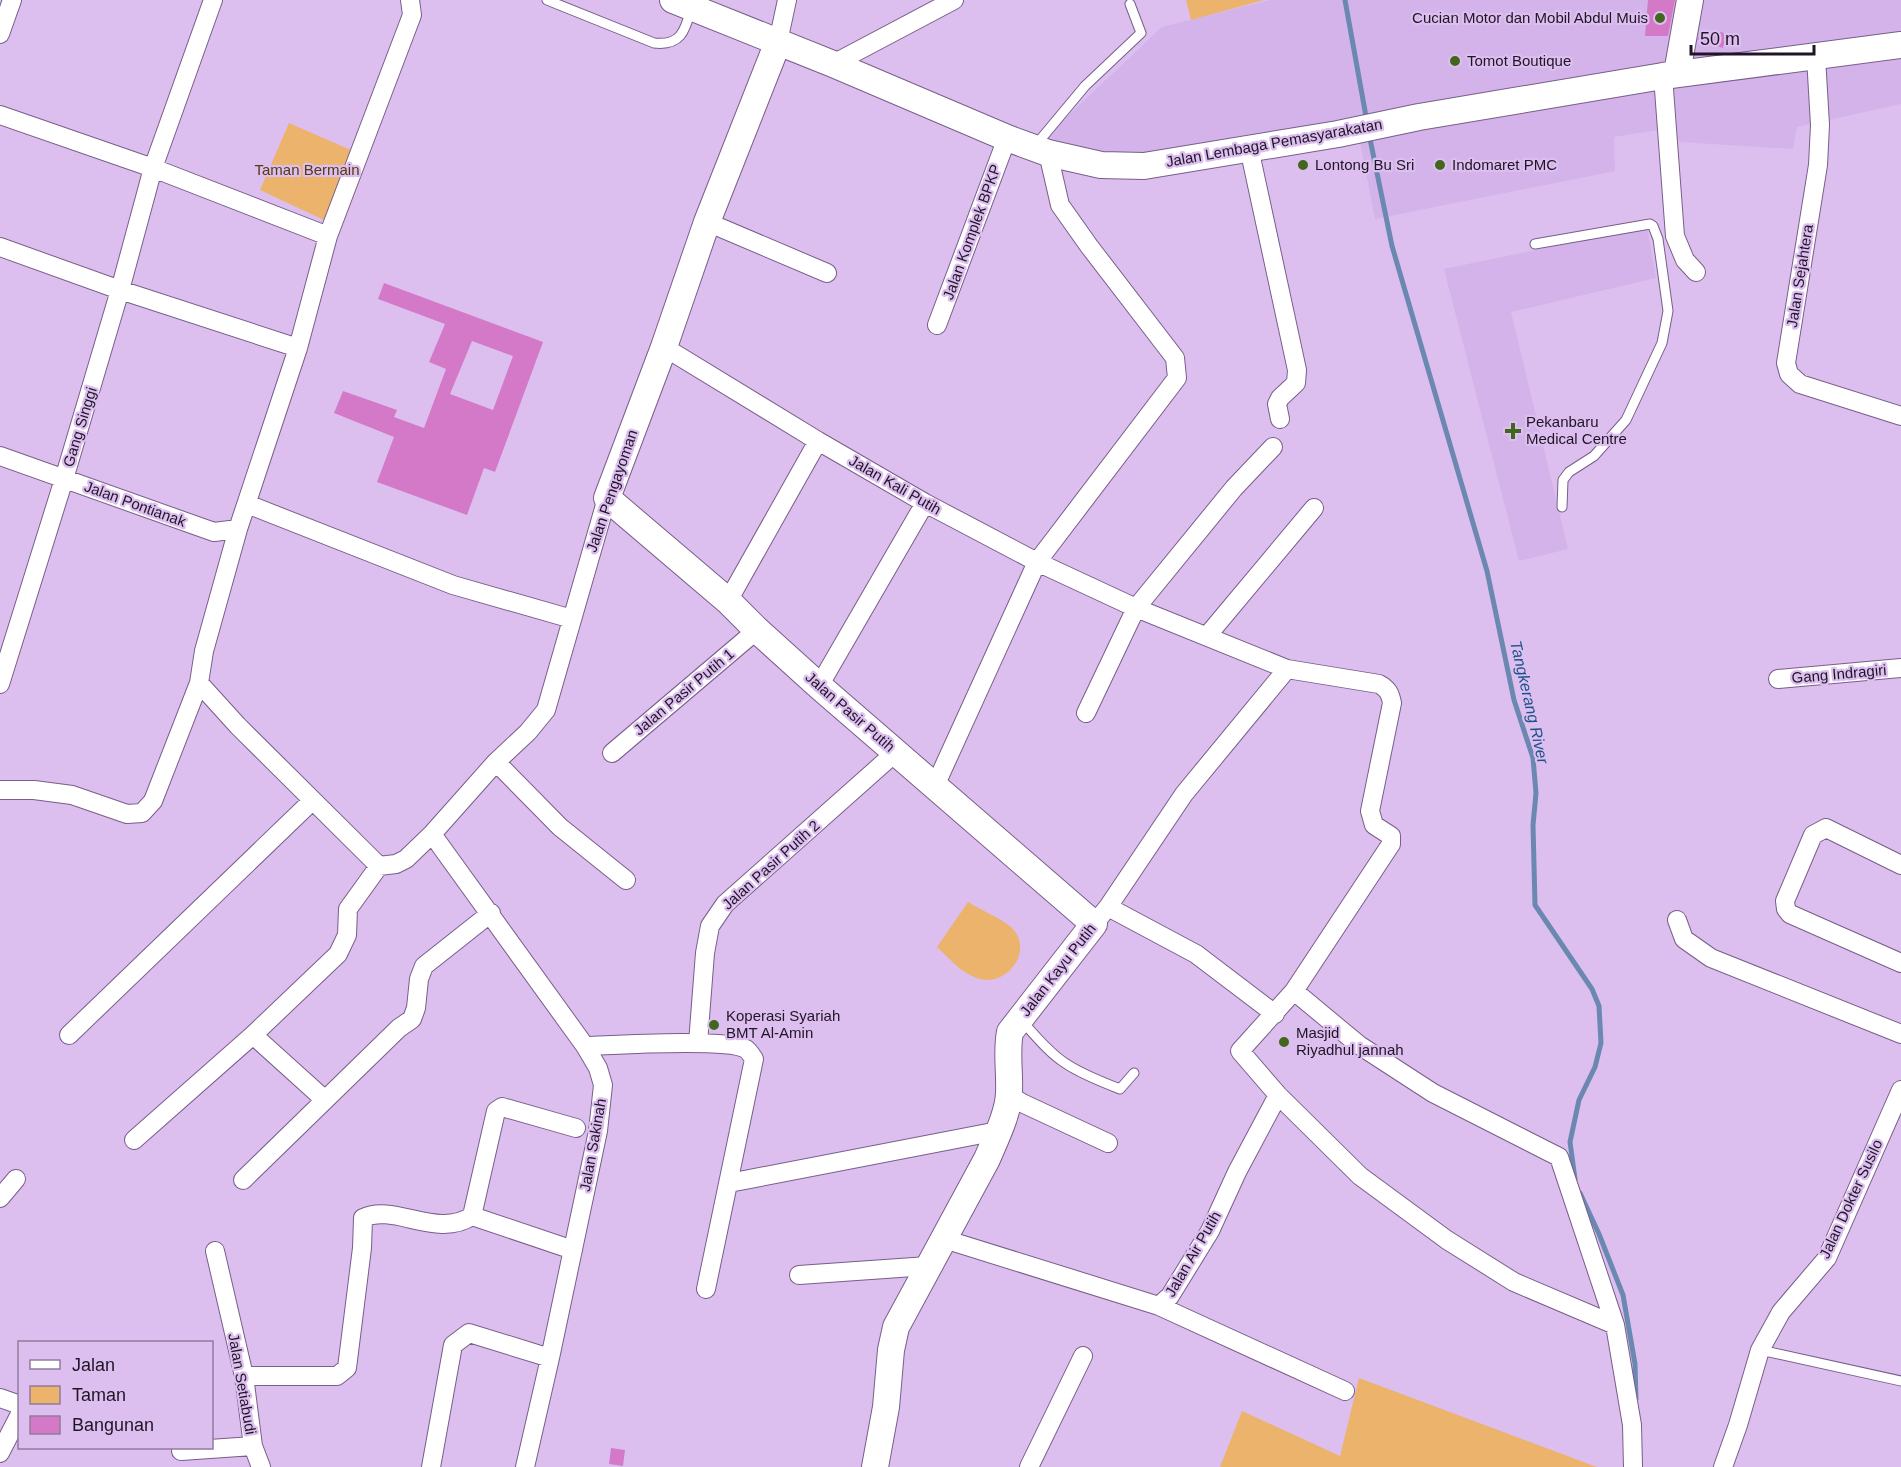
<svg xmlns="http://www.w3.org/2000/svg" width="1901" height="1467" viewBox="0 0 1901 1467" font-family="Helvetica,sans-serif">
<rect width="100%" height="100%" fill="#dcbfef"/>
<path fill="#d3b3e9" d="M1270 0H1901V104L1797 127 1793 149 1680 142 1671 128 1614 137 1615 171 1375 219 1355 116 1256 138 1135 160 1041 141 1162 27Z
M1647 227 1656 278 1511 312 1568 549 1519 561 1444 269Z"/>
<path fill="#ebb36b" d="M1186 0H1264L1191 20Z
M289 123 353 151 324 220 260 190Z
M968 902C979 909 1004 920 1012 928 1035 952 1005 989 977 978 961 973 949 958 937 947Z
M1359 1378 1597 1467H1220L1242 1411 1340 1456Z"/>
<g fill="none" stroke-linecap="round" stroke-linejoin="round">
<path stroke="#6b88b1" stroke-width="5" d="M1345 0 1367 122
M1369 134 1392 246 1487 571 1514 700 1533 758 1536 793 1533 825 1535 905 1592 989 1599 1006 1601 1043 1595 1067 1579 1100 1570 1142 1575 1179
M1580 1193 1599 1234 1623 1295 1635 1364 1636 1399"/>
</g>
<path fill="#d379c8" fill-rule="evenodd" d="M1648 0H1675L1668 36H1645Z
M1700 32H1721L1726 34 1723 48 1698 40Z
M384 283 543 342 495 472 484 468 467 515 377 482 394 437 334 413 343 391 397 410 394 417 424 428 446 369 429 362 445 324 378 299ZM472 341 513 356 493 410 450 394Z
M611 1448 625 1450 623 1466 609 1464Z"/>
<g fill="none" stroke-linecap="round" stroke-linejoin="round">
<defs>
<path id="lane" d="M547 0 654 43C680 46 685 32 691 9
M1035 146 1085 86 1141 33 1130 4
M1535 244 1650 224 1653 226 1658 239 1668 311 1662 343 1626 420 1594 456 1569 472 1563 480 1562 507
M1021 1020C1035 1035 1048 1052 1065 1063 1081 1074 1102 1082 1120 1089L1134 1073
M1760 1350 1901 1381"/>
<path id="street" d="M410 0 412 15 328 236 298 348 238 529 204 651 199 683 238 726 379 866 396 864 406 859 432 834 496 762 528 732 546 710 607 498
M0 34 12 0
M778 42 787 0
M1816 57 1820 125 1818 165 1786 363 1789 374 1800 384 1901 416
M833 64 954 0
M1663 76 1675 236 1685 260 1696 272
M0 115 153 168 328 236
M1249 148 1297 370 1296 383 1280 398 1277 404 1280 419
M707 222 827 273
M0 247 120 290 298 348
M937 325 1007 138
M664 347 818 441 925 503 1037 562 1136 608 1287 669 1379 684C1388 689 1390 693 1392 703L1370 811 1374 825 1391 836V844L1294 991 1240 1051 1278 1095 1360 1176 1447 1240 1514 1282 1615 1325
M0 456 214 532 238 529
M247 504 453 585 572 619
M728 601 818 441
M1207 636 1314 508
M1778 679 1901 668
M0 684 64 479 120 290 153 168 213 0
M819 686 925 503
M1086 713 1136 608 1234 488 1273 447
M612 753 757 630
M496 762 560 827 626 880
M935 786 1037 562 1177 378 1175 358 1089 246 1060 205 1048 153
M0 790H34L72 795 127 814 142 813 153 801 199 683
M432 834 585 1046 598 1068 603 1085 598 1131 550 1358 525 1467
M1901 865 1826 828 1813 835 1785 901 1786 909 1790 914 1901 963
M1108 907 1196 954 1275 1014
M1677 920 1684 939 1711 958 1901 1034
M1094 924 1108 907 1184 794 1287 669
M1294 991 1359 1045 1433 1093 1559 1157 1615 1325 1632 1425 1633 1467
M69 1035 312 801
M253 1035 325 1100
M698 1043 705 953 710 926 725 904 896 752
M585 1046C612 1045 728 1038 746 1049 749 1051 752 1056 754 1059L706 1289
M1009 1095 1022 1103 1108 1143
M134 1140 253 1035 338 954 347 935 348 909 379 866
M243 1180 399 1028 412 1019 416 1008 419 979 424 966 491 913
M729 1183 998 1131
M0 1198 16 1179
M472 1216 573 1250
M944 1239 1159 1306 1170 1296 1210 1231 1237 1172 1278 1095
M799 1275 928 1266
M1159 1306 1345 1391
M244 1376H337L347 1368 362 1248 363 1218C394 1203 437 1239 472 1216L496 1111 502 1107 576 1128
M0 1398 20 1405
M253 1446 261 1467
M181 1451 253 1446 244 1376 215 1251
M0 1453 20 1414
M431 1467 453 1345 469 1333 550 1358
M1029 1467 1083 1356
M1723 1467 1738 1425 1760 1350 1781 1312 1827 1258 1901 1090"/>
<path id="secondary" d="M673 0 833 64 1007 138 1048 153 1101 165 1144 166 1338 134 1419 117 1663 76 1901 45
M778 42 707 222 664 347 607 498 728 601 757 630 819 686 1094 924 1010 1032C1006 1052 1010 1071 1009 1092 1009 1112 995 1140 987 1159L896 1327 891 1350 886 1407 875 1467
M1677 73 1690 0"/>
</defs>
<use href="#lane" stroke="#785e89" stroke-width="11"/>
<use href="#street" stroke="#785e89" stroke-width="20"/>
<use href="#secondary" stroke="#785e89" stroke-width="28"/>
<use href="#lane" stroke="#fff" stroke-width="9"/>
<use href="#street" stroke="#fff" stroke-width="18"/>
<use href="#secondary" stroke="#fff" stroke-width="26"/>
</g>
<g fill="#43661e" stroke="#dcbfef" stroke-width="2">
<circle cx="1660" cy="18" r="6"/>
<circle cx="1455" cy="61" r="6"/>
<circle cx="1303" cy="165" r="6"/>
<circle cx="1440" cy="165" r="6"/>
<path d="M1510 422h6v6h6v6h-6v6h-6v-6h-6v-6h6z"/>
<circle cx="714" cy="1025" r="6"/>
<circle cx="1284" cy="1042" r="6"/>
</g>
<g text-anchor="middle" stroke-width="4.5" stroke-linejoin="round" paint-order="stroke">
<g font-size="15" fill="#201526" stroke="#dcbfef" text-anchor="start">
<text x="1648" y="23" text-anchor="end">Cucian Motor dan Mobil Abdul Muis</text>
<text x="1467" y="66">Tomot Boutique</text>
<text x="1315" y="170">Lontong Bu Sri</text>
<text x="1452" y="170">Indomaret PMC</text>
<text x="1526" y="427">Pekanbaru<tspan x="1526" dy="17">Medical Centre</tspan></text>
<text x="726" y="1021">Koperasi Syariah<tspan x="726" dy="17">BMT Al-Amin</tspan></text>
<text x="1296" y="1038">Masjid<tspan x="1296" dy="17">Riyadhul jannah</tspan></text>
</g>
<g font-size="15" fill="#201526" stroke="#dcbfef">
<text transform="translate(1274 143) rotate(-10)" y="5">Jalan Lembaga Pemasyarakatan</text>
<text transform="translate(972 232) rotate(-70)" y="5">Jalan Komplek BPKP</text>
<text transform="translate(1800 276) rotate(-81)" y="5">Jalan Sejahtera</text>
<text transform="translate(80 427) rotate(-73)" y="5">Gang Singgi</text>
<text transform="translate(895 485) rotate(30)" y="5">Jalan Kali Putih</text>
<text transform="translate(612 491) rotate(-71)" y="5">Jalan Pengayoman</text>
<text transform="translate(135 504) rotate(20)" y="5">Jalan Pontianak</text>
<text transform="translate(1839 674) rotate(-5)" y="5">Gang Indragiri</text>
<text transform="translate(684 692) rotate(-40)" y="5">Jalan Pasir Putih 1</text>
<text transform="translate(850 712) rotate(41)" y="5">Jalan Pasir Putih</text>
<text transform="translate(771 865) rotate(-42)" y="5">Jalan Pasir Putih 2</text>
<text transform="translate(1058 970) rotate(-52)" y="5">Jalan Kayu Putih</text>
<text transform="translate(593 1145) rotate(-80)" y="5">Jalan Sakinah</text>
<text transform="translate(1851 1199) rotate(-65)" y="5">Jalan Dokter Susilo</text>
<text transform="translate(1193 1254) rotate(-60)" y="5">Jalan Air Putih</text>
<text transform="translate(242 1384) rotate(80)" y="5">Jalan Setiabudi</text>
</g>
<g font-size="15" fill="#583a0d" stroke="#dcbfef">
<text x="307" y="175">Taman Bermain</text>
</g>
<g font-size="16" font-style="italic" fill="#1a5289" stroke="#dcbfef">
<text transform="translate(1530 702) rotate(77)" y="6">Tangkerang River</text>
</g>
</g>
<rect x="18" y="1341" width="195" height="108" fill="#dcbfef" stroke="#917b9f" stroke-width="1.5"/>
<rect x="30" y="1360" width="30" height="9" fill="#ffffff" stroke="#917b9f" stroke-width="1.5"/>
<text x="72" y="1371" font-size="18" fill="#201526">Jalan</text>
<rect x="30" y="1386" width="30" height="18" fill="#ebb36b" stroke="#917b9f" stroke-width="1.5"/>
<text x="72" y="1401" font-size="18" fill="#201526">Taman</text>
<rect x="30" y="1416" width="30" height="18" fill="#d379c8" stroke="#917b9f" stroke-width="1.5"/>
<text x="72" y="1431" font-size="18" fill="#201526">Bangunan</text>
<path d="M1691 45v9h123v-9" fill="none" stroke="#201526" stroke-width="3"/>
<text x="1700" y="45" font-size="18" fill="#201526" stroke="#dcbfef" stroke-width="4.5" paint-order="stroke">50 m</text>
</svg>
